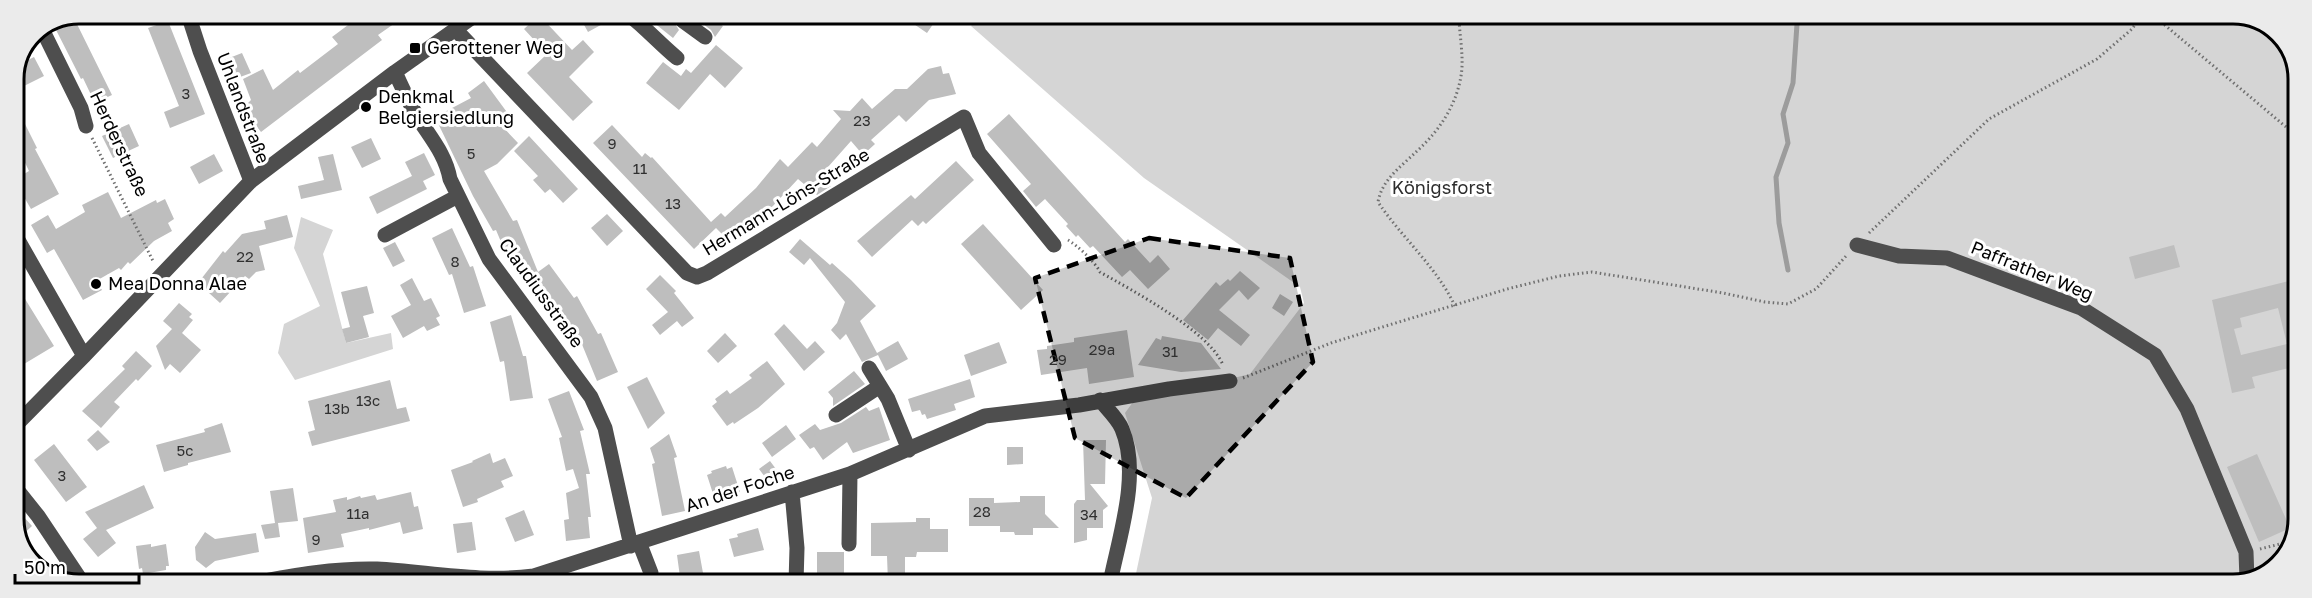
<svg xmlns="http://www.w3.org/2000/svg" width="2312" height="598" viewBox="0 0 2312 598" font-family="'Golos Text',sans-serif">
<rect width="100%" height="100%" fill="#fff"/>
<path fill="#d5d5d5" d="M981 14 2250 16 2282 36 2298 74 2296 536 2273 571 2233 584 1134 583 1152 498 1125 413 1133 402 1250 374 1304 303 1300 287 1144 178 971 26Z
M301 217 333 230 323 254 346 343 391 333 393 349 295 380 278 353 284 324 320 306 294 248Z"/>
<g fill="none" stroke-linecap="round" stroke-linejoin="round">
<path stroke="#9c9c9c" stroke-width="5" d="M1788 270 1779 223 1776 177 1788 143 1783 114 1793 83 1797 24"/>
</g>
<path fill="#bebebe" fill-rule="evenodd" d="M344 14H408L378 35 382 40 261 132 246 112 252 107 248 103 251 100 243 79 263 69 273 90 298 70 300 73 338 44 332 37 348 25 346 22 349 21Z
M578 14H618L619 15 588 32Z
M643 14H669L679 30 673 38Z
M690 14H707L723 26 715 37 711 30Z
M899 14H940L927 33Z
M539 15 572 50 583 40 594 52 569 77 593 102 573 121 527 73 547 54 524 29Z
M73 16 112 95 99 101 95 95 92 97 83 78 81 79 53 24Z
M168 21 205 114 170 128 164 112 179 106 148 28Z
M716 45 743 68 725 88 710 74 679 110 646 83 663 62 681 76 686 69 691 73Z
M242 53 251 73 232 80 224 60Z
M34 57 44 76 14 91V79L20 64Z
M941 66 943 74 949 73 956 94 929 100 906 122 899 115 871 140 875 144 863 155 851 141 820 176 831 186 817 195 798 179 758 222 754 217 729 241 716 228 694 249 593 143 612 125 642 157 645 153 651 158 652 157 711 222 721 213 725 217 756 188 780 159 788 167 812 142 817 147 841 119 833 110 850 111 862 98 872 109 895 89H907L928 69Z
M484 81 509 115 499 123 518 143 497 164 484 171 513 221 517 220 538 272 549 264 574 298 577 296 598 334 601 333 618 372 597 381 581 342 578 344 558 309 555 311 521 264 512 268 496 230 493 231 473 196 435 117 471 98 468 93Z
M14 102 37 148 35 149 59 194 31 209 14 180 29 171 18 148 14 151Z
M1009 114 1125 242 1128 239 1150 263 1158 255 1170 269 1148 289 1130 270 1122 277 1093 246 1090 248 1078 235 1076 237 1066 226 1068 224 1045 199 1036 207 1023 191 1031 184 987 134Z
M129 124 139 146 113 158 102 136Z
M529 136 578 189 563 203 550 189 545 193 533 180 538 176 514 151Z
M371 138 381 159 362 168 351 147Z
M424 153 435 175 423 181 427 189 377 214 369 197 412 176 405 162Z
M214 154 223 171 199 184 190 167Z
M333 154 342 190 301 199 298 186 324 180 318 157Z
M956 161 974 180 926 224 923 221 918 226 912 220 872 257 857 241 911 195 915 199Z
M108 192 121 218 156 200 157 203 165 199 174 219 168 223 172 231 154 241 130 264 128 262 121 270 119 268 96 281 102 290 83 300 54 249 47 253 31 225 48 215 56 229 85 212 82 205Z
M607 214 623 231 607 246 591 228Z
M287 215 293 237 259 246 265 270 256 272 249 279 245 276 220 303 198 283 223 251 225 253 242 234 266 229 264 221Z
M983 224 1043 290 1021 310 961 244Z
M452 228 470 267 473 266 486 306 464 313 452 274 449 275 432 238Z
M800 239 830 265 832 263 851 280 876 306 860 321 877 353 898 341 908 359 886 371 878 355 862 362 846 334 840 340 831 330 837 323 845 302 810 258 804 265 789 252Z
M395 242 405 261 393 267 383 248Z
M2174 245 2180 267 2135 279 2129 257Z
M1240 271 1260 288 1248 300 1239 290 1219 310 1250 335 1241 346 1218 328 1208 340 1183 320 1216 282 1220 286 1228 279 1230 281Z
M660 275 676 291 674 293 694 318 682 327 677 321 660 335 652 325 668 312 646 289Z
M412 278 424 301 431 298 440 316 436 318 440 325 427 331 424 326 403 338 391 316 411 305 400 285Z
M2297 279V366L2252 377 2255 388 2232 393 2212 300ZM2278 308 2287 344 2241 355 2234 329 2242 327 2240 318Z
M14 281 54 346 14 370Z
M367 286 374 313 363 316 369 337 346 343 342 329 350 327 341 292Z
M1280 294 1293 302 1284 316 1272 308Z
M179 303 192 314 189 317 193 320 182 333 201 350 180 373 170 364 165 370 156 346 172 329 163 321Z
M511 315 523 356H526L533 398 510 401 504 361 500 362 490 322Z
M784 324 807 349 815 341 825 352 804 371 774 334Z
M1127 330 1134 377 1089 384 1087 368 1041 375 1037 350 1047 349V346L1074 342V338Z
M725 333 737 346 718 363 707 351Z
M1162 336 1201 343 1221 369 1181 372 1138 365 1156 338 1161 340Z
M999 342 1007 363 971 376 964 355Z
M136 351 152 366 138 381 136 379 114 402 120 407 101 428 82 411 125 369 122 366Z
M767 361 785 384 758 408 734 424 733 422 727 426 712 406 717 402 715 399 727 390 730 394 752 378 749 375Z
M854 371 865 384 833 406V398L828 392Z
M647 377 665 413 648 429 627 387Z
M970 379 975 397 954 404 956 410 927 419 925 414 922 415 920 410 912 412 908 399Z
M390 380 397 409 406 407 410 421 312 446 308 432 315 430 308 401Z
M569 391 584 430 580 431 590 474H586L591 517H588L590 538 566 541 564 520 569 519 566 493 579 488 573 469 566 471 559 438 562 437 548 399Z
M866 407 869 411 879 407 890 440 853 453 847 442 823 460 814 447 810 449 799 435 815 424 820 430 841 423Z
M222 423 231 452 188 463V465L164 472 156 445 205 432 204 429Z
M786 425 796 439 772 457 762 443Z
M98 430 110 442 97 451 87 440Z
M669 434 677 457 674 458 685 511 662 516 652 464 655 463 650 448Z
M1083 440H1106L1105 484H1090L1108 506 1103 510V528H1087V540L1074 543V504L1077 500H1085Z
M54 444 87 487 66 502 34 460Z
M1007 447H1023V464L1007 465Z
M490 453 493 463 505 458 513 476 501 481 504 487 477 499 478 502 463 507 451 470 473 462 472 461Z
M2257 454 2290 528 2259 542 2227 467Z
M770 461 779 473 768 481 759 469Z
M726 466 727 469 732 467 740 492 715 500 707 475 712 473 711 471Z
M144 485 154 508 106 530 116 543 98 557 83 539 97 528 85 512Z
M293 488 298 521 278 523 280 537 265 539 261 525 275 523 270 491Z
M411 492 414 507 418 506 423 529 403 534 400 522 369 530V528L341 534 344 547 308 553 303 518 336 512 333 500 347 497V500L360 496 361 498 375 495 377 500Z
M1020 496H1045V514L1059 528H1033V535H1015L1014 532H1000V526H969V498H994V503L1020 502Z
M14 506 32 526 19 538 14 524Z
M524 510 534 535 515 542 505 518Z
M916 518H930V529H948V552H917L916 557H905V583H888L887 556H871V523L916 522Z
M472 522 476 550 457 553 453 524Z
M758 528 764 550 734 557 729 539 738 537 737 534Z
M205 532 215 539 256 533 259 552 215 561 206 568 196 560 195 547Z
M151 544V547L166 544 169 566H166V570L143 574 142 568 139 569 136 546Z
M699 551 703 573 680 577 677 555Z
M817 552H844V581H817Z"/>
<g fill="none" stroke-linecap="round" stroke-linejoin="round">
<path stroke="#707070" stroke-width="3" stroke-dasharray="1.5 3" stroke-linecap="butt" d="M2154 16 2298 137
M92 138 153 261
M1869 233 1989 119 2097 59 2132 29 2141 16
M1068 240C1077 245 1096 263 1100 272 1133 291 1209 331 1223 365
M1455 306C1436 266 1402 238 1378 202 1382 179 1402 166 1417 151 1439 131 1456 106 1461 76 1464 59 1460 38 1459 20L1460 15
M1243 378 1331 343 1376 329 1507 289 1559 276 1592 272 1723 293 1765 302 1788 304 1816 289 1847 255
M2260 549 2288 542 2296 535"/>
<path stroke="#4e4e4e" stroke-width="15" d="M188 14 200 51 251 181
M628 14C646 28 660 44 677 58
M679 14 683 21 705 37
M42 29 81 108 86 126
M455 29 687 273 697 277 707 273 964 117 979 153 1054 245
M395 72C403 89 411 108 422 124 434 142 446 157 450 179L489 259 591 397 605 428 631 546
M14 233 84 356
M385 235 458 196
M1857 245 1899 256 1947 258 2081 308 2155 355 2187 409 2246 552 2247 580
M869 368 888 399 909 450
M1100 400C1107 409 1118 419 1122 429 1141 474 1119 537 1110 583
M836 415 880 386
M14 427 84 356 251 181 395 72 477 14
M14 486 38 516 82 582
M792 492 797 548 796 583
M639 542 651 573V583
M849 544 850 474
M254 583C295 575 335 568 377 569 429 572 483 583 534 576L850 474 985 416 1079 405 1169 389 1230 381"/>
</g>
<path fill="#000" fill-opacity="0.2" stroke="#000" stroke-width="4.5" stroke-dasharray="12 8" stroke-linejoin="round" d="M1149 238 1290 258 1313 362 1186 498 1075 438 1035 278Z"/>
<g fill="#000" stroke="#fff" stroke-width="2">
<rect x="409" y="42" width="12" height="12" rx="3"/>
<circle cx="366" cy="107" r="6"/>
<circle cx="96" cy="284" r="6"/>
</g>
<g text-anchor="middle" stroke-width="6" stroke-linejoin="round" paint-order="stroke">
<g font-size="15" fill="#303030">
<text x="186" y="99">3</text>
<text x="862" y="126">23</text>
<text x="612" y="149">9</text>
<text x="471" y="159">5</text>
<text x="640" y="174">11</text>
<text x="673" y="209">13</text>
<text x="245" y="262">22</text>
<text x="455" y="267">8</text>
<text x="1102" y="355">29a</text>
<text x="1170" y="357">31</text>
<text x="1058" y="365">29</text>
<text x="368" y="406">13c</text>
<text x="337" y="414">13b</text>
<text x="185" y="456">5c</text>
<text x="62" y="481">3</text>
<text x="982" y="517">28</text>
<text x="358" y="519">11a</text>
<text x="1089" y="520">34</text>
<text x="316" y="545">9</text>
</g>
<g font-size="18" fill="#000" stroke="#fff" text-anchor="start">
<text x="427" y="54">Gerottener Weg</text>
<text x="378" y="103">Denkmal<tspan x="378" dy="21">Belgiersiedlung</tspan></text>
<text x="108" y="290">Mea Donna Alae</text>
</g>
<g font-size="18" fill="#000" stroke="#fff">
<text transform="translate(243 108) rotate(69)" y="6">Uhlandstraße</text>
<text transform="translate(119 144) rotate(65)" y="6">Herderstraße</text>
<text transform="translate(786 202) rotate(-31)" y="6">Hermann-Löns-Straße</text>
<text transform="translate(2032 271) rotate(22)" y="6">Paffrather Weg</text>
<text transform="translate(541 293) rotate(54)" y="6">Claudiusstraße</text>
<text transform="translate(740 489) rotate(-18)" y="6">An der Foche</text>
</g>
<g font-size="18" fill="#2c2c2c" stroke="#fff">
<text x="1442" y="194">Königsforst</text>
</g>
</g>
<path d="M0 0H2312V598H0ZM79 24H2233A55 55 0 0 1 2288 79V519A55 55 0 0 1 2233 574H79A55 55 0 0 1 24 519V79A55 55 0 0 1 79 24Z" fill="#ebebeb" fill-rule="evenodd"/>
<path fill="none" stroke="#000" stroke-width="3" d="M79 24H2233A55 55 0 0 1 2288 79V519A55 55 0 0 1 2233 574H79A55 55 0 0 1 24 519V79A55 55 0 0 1 79 24Z"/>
<path d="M15 574v9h124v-9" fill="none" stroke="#000000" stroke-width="3"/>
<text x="24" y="574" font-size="18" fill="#000000" stroke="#ffffff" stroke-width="4.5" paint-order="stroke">50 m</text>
</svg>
